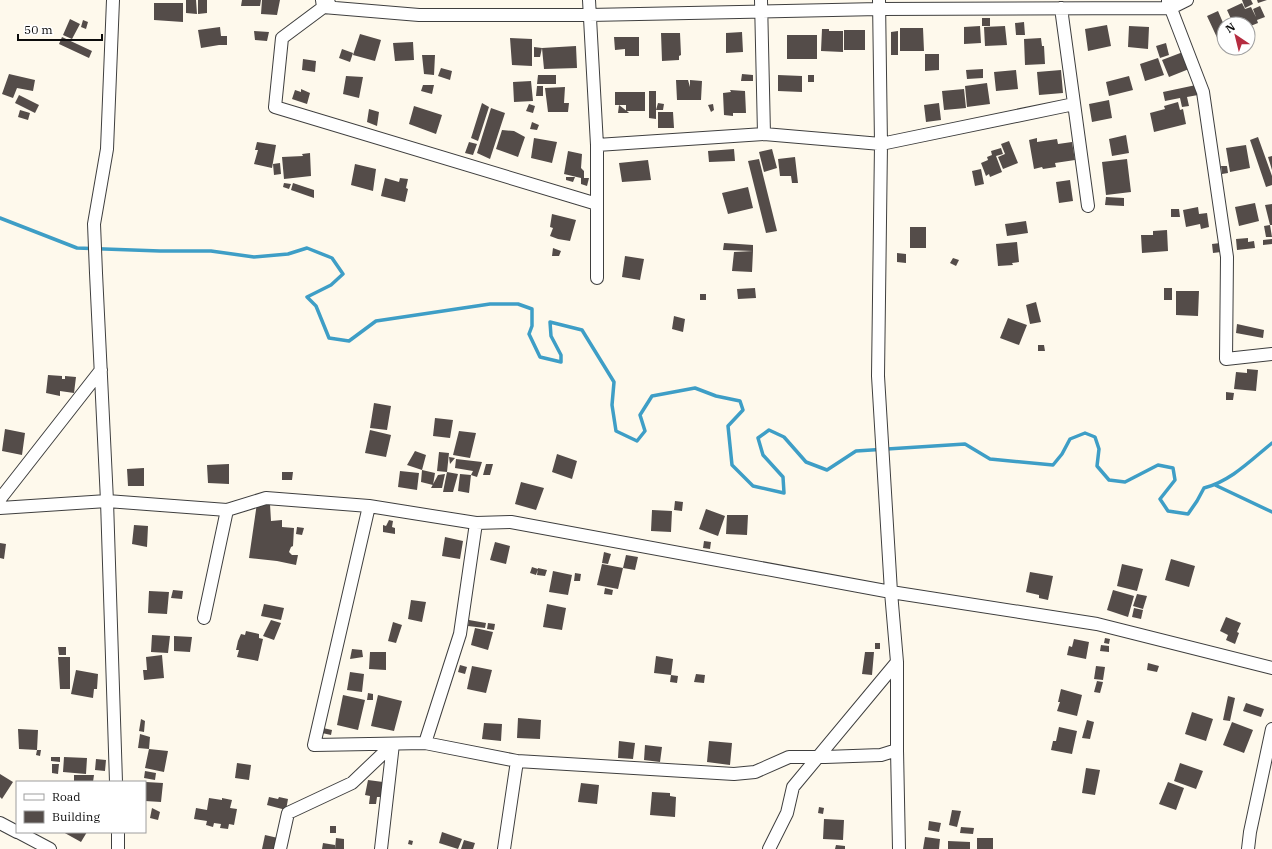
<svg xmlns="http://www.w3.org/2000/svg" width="1272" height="849" viewBox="0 0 1272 849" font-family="'IBM Plex Serif',serif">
<rect width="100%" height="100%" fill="#fef9ec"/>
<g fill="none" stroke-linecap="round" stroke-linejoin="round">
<path stroke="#3e9ec6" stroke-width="3.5" d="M0 218 77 248 160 251H211L254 257 288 254 307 248 332 258 343 274 331 285 307 297 316 306 329 338 349 341 376 321 490 304H518L532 309V326L529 334 540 357 561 362V355L551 336 550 322 582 330 614 382 612 405 616 431 637 441 645 431 640 415 652 396 695 388 716 396 740 401 743 410 728 426 732 465 753 486 784 493 783 477 763 455 758 438 769 430 784 437 806 462 827 470 856 451 965 444 990 459 1053 465 1062 454 1070 439 1085 433 1095 437 1099 449 1097 466 1109 480 1125 482 1158 465 1173 468 1175 480 1160 499 1168 511 1188 514 1197 501 1204 488C1231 481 1251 460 1272 443
M1215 485 1272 512"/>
</g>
<path fill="#544c49" d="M186 0H196L197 14 186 13Z
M198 0H207V13L198 14Z
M242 0H261L260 6H241Z
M262 0H280L277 15 261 14Z
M1242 0H1251L1253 4 1245 8Z
M1257 0H1267L1258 3Z
M154 3H183V22L154 20Z
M1242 3 1245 9 1251 7 1256 17 1253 9 1260 6 1265 17 1257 20 1258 23 1248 27V24H1226L1232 21 1227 10Z
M1218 11 1224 25V42L1220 44 1207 16Z
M982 18H990V26H982Z
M70 19 80 24 72 39 63 35Z
M83 20 88 22 86 29 81 27Z
M1024 22 1025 35H1016L1015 23Z
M1107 25 1111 46 1088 51 1085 29Z
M980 26 981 43 964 44V27Z
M1005 26 1007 45 985 46 984 27Z
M1129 26 1149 27 1148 49 1128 47Z
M220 27 221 36H227V45H219L201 48 198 30Z
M900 28H923L924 51H900Z
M822 29H829V31H843V52L821 51Z
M844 30H865V50H844Z
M254 31 269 32 267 41 255 40Z
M898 31V55H891V32Z
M742 32 743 52 726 53V33Z
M661 33H680L681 55 679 56V60L662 61Z
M360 34 381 40 375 61 353 55Z
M787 35H817V59H787Z
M62 37 92 51 89 58 59 44Z
M614 37H639V56H625V49L615 50Z
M510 38 532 39V66L512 65Z
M1041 38 1042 46H1044L1045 64 1025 65 1024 39Z
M413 42 414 60 395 61 393 43Z
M1166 43 1169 55 1160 58 1156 46Z
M576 46 577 68 544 69 542 48Z
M534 47 542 48 540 57H534Z
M342 49 353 53 350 62 339 58Z
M1183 52 1189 69 1169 77 1162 60Z
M925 54H939V70L925 71Z
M422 55H435L434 75 424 74Z
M1158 58 1164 75 1145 81 1140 64Z
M303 59 316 61 315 72 302 70Z
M441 68 452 71 450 80 438 76Z
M983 69V78L967 79 966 70Z
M1016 70 1018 89 996 91 994 72Z
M1061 70 1063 93 1039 95 1037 72Z
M9 74 35 80 33 91 17 88 13 98 2 94Z
M742 74 753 75V81H741Z
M538 75H556V84H537Z
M778 75 802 76V92L778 91Z
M808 75H814V82H808Z
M346 76 363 77 359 98 343 94Z
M1129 76 1133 90 1109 96 1106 82Z
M676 80H688L690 87V80L702 81 701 100H677Z
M531 81 533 101 514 102 513 82Z
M987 83 990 104 967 107 965 86Z
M423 85H434L432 94 421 91Z
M1196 85 1198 95 1187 97 1189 106 1182 107 1180 98 1165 101 1163 92Z
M537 86H543V96H536Z
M565 87 564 103H569L568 112H548L545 88Z
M301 89 310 93 307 104 292 99 295 90 301 92Z
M964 89 966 108 944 110 942 91Z
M730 90 745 91 746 113H733V116L724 115 723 93 731 92Z
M649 91H656V119L649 118Z
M615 92H645V111H626V105H615Z
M19 95 39 105 35 113 15 103Z
M1109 100 1112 118 1092 122 1089 104Z
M1178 102 1180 110 1183 109 1186 124 1154 132 1150 113 1165 109 1164 106Z
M482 103 489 107 478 141 471 138Z
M658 103 664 104 663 110H656Z
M939 103 941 120 926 122 924 105Z
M529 104 535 106 533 113 526 111Z
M713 104 714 110 711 112 708 105Z
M619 105 628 112 629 113H618Z
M414 106 442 115 436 134 409 124Z
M491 108 505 113 490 159 477 153Z
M369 109 379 112 377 126 367 122Z
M20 110 30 113 28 120 18 117Z
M658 112H673L674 128H658Z
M532 122 539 125 537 130 530 129Z
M502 130 514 131 525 137 518 157 496 149Z
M1126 135 1129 153 1112 156 1109 139Z
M1258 137 1272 176V185L1266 187 1250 140Z
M534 138 557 142 552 163 531 158Z
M1037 138V142L1057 139 1058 144 1072 142 1075 160 1055 163 1056 167 1043 169 1042 167 1034 169 1029 140Z
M1009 141 1018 163 1003 169 998 157 1005 154 1001 144Z
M257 142 276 145 272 168 254 164 258 150H255Z
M469 142 477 144 473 155 465 153Z
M1246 145 1250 168 1230 172 1226 148Z
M1001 148 1003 154 996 156 1002 172 990 177 989 174 986 176 981 163 988 160 987 157 992 155 991 151Z
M734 149 735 161 709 162 708 151Z
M772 149 777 168 764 172 759 152Z
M568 151 582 154 581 168 584 171V178H589L587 186 581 184V178L564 174Z
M310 153 311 176 284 179 282 157 303 156 302 154Z
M1272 156V170L1268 157Z
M795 157 798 183H792L791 176H780L778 159Z
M759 159 777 231 766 233 748 161Z
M1127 159 1131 192 1106 195 1102 162Z
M648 160 651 180 622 182 619 163Z
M280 163 281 174 274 175 273 164Z
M355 164 376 169 373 191 351 185Z
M1221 166H1227L1228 173 1222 174Z
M981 169 984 184 975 186 972 171Z
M566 177H575L573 182 566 180Z
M385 178 399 182 400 178 408 179 406 188 408 189 405 202 381 196Z
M1070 180 1073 201 1059 203 1056 182Z
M284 183 291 184 289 189 283 187Z
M293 183 314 190V198L291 190Z
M748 187 753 208 728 214 722 193Z
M1106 197 1124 198V206L1105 205Z
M1255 203 1259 221 1239 226 1235 207Z
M1272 204V225H1270L1265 205Z
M1198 207 1199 214 1207 213 1209 227 1201 229 1200 224 1186 227 1183 210Z
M1171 209H1179L1180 217H1171Z
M552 214 576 220 570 241 558 239 550 236 553 228 550 227Z
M1026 221 1028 233 1007 236 1005 224Z
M1270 225 1272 237H1266L1264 226Z
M910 227H926V248H910Z
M1167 230 1168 251 1142 253 1141 235H1153V231Z
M1248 238V242L1254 241 1255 248 1237 250 1236 239Z
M1272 239V244L1263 245V240Z
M1017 242 1019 262 1012 263 1013 265 998 266 996 244Z
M724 243 753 245V251L723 250Z
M1220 243 1221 252 1213 253 1212 244Z
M553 248 561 251 559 256H552Z
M753 251 752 272 732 271 734 252Z
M897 253 906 254V263L897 262Z
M625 256 644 259 640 280 622 277Z
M953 258 959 260 956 266 950 263Z
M755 288 756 298 738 299 737 289Z
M1164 288H1172V300H1164Z
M1176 291H1199L1198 316 1176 315Z
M700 294H706V300H700Z
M1036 302 1041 322 1030 324 1026 305Z
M674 316 685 319 683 332 672 329Z
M1008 318 1027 325 1019 345 1000 338Z
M1237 324 1264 330 1263 338 1236 333Z
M1038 345H1044L1045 351H1038Z
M1247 369 1258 370 1256 391 1234 389 1236 372 1247 373Z
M48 375 62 376V379H65V376L76 377 74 393 60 391V396L46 393Z
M1226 392 1234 393 1233 400H1226Z
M374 403 391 406 387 430 370 428Z
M435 418 453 420 450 438 433 436Z
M5 429 25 433 22 455 2 451Z
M370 430 391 435 386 457 365 453Z
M459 431 476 433 470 458 453 455Z
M415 451 426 455 422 470 407 465Z
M439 452 449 453 447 472 437 471Z
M557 454 577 461 572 479 552 472Z
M449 457 455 458 450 464Z
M456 459 482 462 477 477 471 475 473 471 455 468Z
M229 464V484L208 483 207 465Z
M486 464H493L490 475H483Z
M144 468V486H128L127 469Z
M422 470 435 473 433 485 421 482Z
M400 471 419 473 417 490 398 487Z
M282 472H293L292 480H282Z
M447 472 458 474 453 492H443Z
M445 474 442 488H431L438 475Z
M460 474 471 475 469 493 458 491Z
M521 482 544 488 536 510 515 504Z
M675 501 683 502 682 511 674 510Z
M257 503 270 504 271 521 282 520V527L294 528 293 546 291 547 289 552 292 555H298L296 565 277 561 249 558Z
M706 509 725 516 718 536 699 529Z
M652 510 672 511 671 532 651 531Z
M727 515H748L747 535 726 534Z
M389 520 393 521 392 527 395 528V534L383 532V525L386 526Z
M134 525 148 526 147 547 132 544Z
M297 527 304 528 302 535 296 534Z
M445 537 463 541 460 559 442 556Z
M704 541 711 542 710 549 703 548Z
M495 542 510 546 506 564 490 560Z
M0 543 6 544 4 559 0 558Z
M604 552 611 554 608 564 602 563Z
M626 555 638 557 635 570 623 568Z
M1171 559 1195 566 1189 587 1165 580Z
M602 564 623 568 618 589 597 585Z
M1122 564 1143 569 1137 591 1117 586Z
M532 567 538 569 536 575 530 573Z
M538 568 547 570 545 576 537 575Z
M553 571 572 575 568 595 549 592Z
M1030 572 1053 576 1048 600 1039 598V595L1026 592Z
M575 573 581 574 580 581H574Z
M605 588 613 590 612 595 604 594Z
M173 590 183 591 182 599 171 598Z
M1113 590 1134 596 1128 617 1107 610Z
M149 591 169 592 167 614 148 613Z
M1137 594 1147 596 1143 609 1133 606Z
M411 600 426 602 422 622 408 619Z
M264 604 284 608 281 620 261 616Z
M547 604 566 608 562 630 543 627Z
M1134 608 1143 610 1141 619 1132 617Z
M1226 617 1241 623 1237 632 1239 633 1235 644 1226 640 1228 635 1220 631Z
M271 620 281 623 274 640 263 636Z
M469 620 486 623 485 628 468 626Z
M393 622 402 625 396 643 388 641Z
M488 623 495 624 494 630 487 629Z
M475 628 493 632 488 650 471 645Z
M246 631 259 634V638L263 639 258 661 237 657 239 650H236L238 641 241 634 245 635Z
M152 635 170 636 168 653 151 652Z
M174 636 192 637 190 652 174 651Z
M1105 638 1110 639 1109 644 1104 643Z
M1074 639 1089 642 1086 659 1067 655 1069 646 1072 647Z
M875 643H880V649H875Z
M1101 645 1109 646V652L1100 651Z
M58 647H66V655H59Z
M352 649 362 650 363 657 350 659Z
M370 652H386V670L369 669Z
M865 652H874L872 675 862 674Z
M162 655 164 678 144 680 143 670H147L146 657Z
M656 656 673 659 671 675 654 673Z
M58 657H70V689H60Z
M1148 663 1159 666 1157 672 1147 670Z
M460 665 467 667 465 674 458 672Z
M472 666 492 670 486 693 467 689Z
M1096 666 1105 667 1103 680 1094 679Z
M76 670 98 674 97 689H94L93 698 71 694Z
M350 672 364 674 362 692 347 690Z
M696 674 705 675 704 683 694 682Z
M671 675 678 676 677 683 670 682Z
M1097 681 1103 682 1100 693 1094 692Z
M1061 689 1082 695 1077 716 1057 711 1060 702H1058Z
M368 693 373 694V700H367Z
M343 695 365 700 358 730 337 725Z
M378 695 402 701 394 731 371 726Z
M1228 696 1235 698 1230 721 1223 720Z
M1246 703 1264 709 1261 717 1243 711Z
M1192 712 1213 719 1206 741 1185 734Z
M518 718 541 720 540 739 517 738Z
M141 719 145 721 144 732 139 731Z
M1087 720 1094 722 1090 739 1082 738Z
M1232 722 1253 730 1244 753 1223 745Z
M484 723 502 724 501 741 482 739Z
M1059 727 1077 731 1072 754 1051 750 1053 741H1056Z
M323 728 332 730 331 735 322 733Z
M18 729 38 730 37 750 19 749Z
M140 734 150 737 149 749 138 748Z
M619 741 635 743 633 759 618 758Z
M709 741 732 743 730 765 707 762Z
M645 745 662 747 660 762 644 760Z
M149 749 168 751 164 772 145 768Z
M37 750H41L40 756 36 755Z
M51 757H60V762L51 761Z
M64 757 87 758 86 774 63 772Z
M96 759 106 760 105 771 95 770Z
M237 763 251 765 249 780 235 778Z
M1180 763 1203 771 1196 789 1174 781Z
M52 764H59L58 774 52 773Z
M1086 768 1100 770 1095 795 1082 793Z
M145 771 156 773 155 780 144 778Z
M0 774 13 782 2 799 0 797Z
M74 775H94L93 782H74Z
M368 780 383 782 381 797H377L376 804H369L370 796 365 795Z
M146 782 163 783 161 802 145 801Z
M1168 782 1184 788 1176 810 1159 804Z
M581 783 599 785 597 804 578 802Z
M652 792 670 793V796L676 797 675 817 650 815Z
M269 797 278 799 279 797 288 799 286 810 267 805Z
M209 798 222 800V798L232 800 230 808 237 809 234 825 229 824 228 829 220 828 221 824 214 823 213 827 206 825 207 821 194 819 196 808 207 810Z
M819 807 824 808 823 814 818 813Z
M152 808 160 812 158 820 150 818Z
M952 810 961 811 957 827 949 825Z
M824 819 844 820 843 840 823 839Z
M929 821 941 823 939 832 928 830Z
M330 826H336V833H330Z
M961 827 974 828 973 834 960 833Z
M63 832H87L81 842Z
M442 832 462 839 458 849 439 843Z
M265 835 278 838 276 849H262Z
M925 837 940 839 939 849H923Z
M336 838 344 839V849H335Z
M977 838H993V849H977Z
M409 840 413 841 412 845 408 844Z
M464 840 475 843 473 849H461Z
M948 841 970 842V849H948Z
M323 843 335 845V849H322Z
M836 845 845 846V849H835Z"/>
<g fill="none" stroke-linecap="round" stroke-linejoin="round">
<defs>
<path id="minor" d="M113 0 107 149 94 224 96 273 107 501 116 782
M322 0 323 7 419 15H589L879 9 1171 8 1187 0
M589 0 597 145V278
M761 0 764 134
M879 0 881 144 878 376 891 592 897 662V750L899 849
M1168 1 1203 92 1227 257 1226 359 1272 354
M329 3 282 38 275 107 597 204
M1061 8 1088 206
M597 145 764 134 881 144 1074 104
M0 499 101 370
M369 506 314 745 425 743 517 761 734 774 755 772 789 757H825L881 755 897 750
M0 508 107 501 227 510 266 498 369 506 476 523 511 522 891 592 1097 624 1272 668
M204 618 227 510
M425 743 460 634 476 523
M0 823 17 832
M18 832 50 849
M118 832V849
M280 849 288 813 352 783 393 744
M381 849 393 744
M504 849 517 761
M769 849 787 813 793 787 897 662
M1248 849 1250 832 1272 729"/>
</defs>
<use href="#minor" stroke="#3f3f3f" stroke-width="14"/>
<use href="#minor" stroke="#fff" stroke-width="12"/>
</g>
<rect x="16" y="781" width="130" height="52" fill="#ffffff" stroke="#9e9e9e"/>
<rect x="24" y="794" width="20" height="6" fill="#ffffff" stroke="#9e9e9e"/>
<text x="52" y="801" font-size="12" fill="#0c0c0c">Road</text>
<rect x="24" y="811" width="20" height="12" fill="#544c49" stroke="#9e9e9e"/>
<text x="52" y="821" font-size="12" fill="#0c0c0c">Building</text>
<g transform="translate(1236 36) rotate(325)"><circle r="19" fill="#ffffff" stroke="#9e9e9e"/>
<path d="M0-3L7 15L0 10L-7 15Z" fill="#b52c40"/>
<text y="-6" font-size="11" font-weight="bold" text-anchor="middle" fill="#0c0c0c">N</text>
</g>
<path d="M18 34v6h84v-6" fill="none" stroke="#0c0c0c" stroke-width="2"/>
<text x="24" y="34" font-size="12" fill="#0c0c0c" stroke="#ffffff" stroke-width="3" paint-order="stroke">50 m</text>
</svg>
